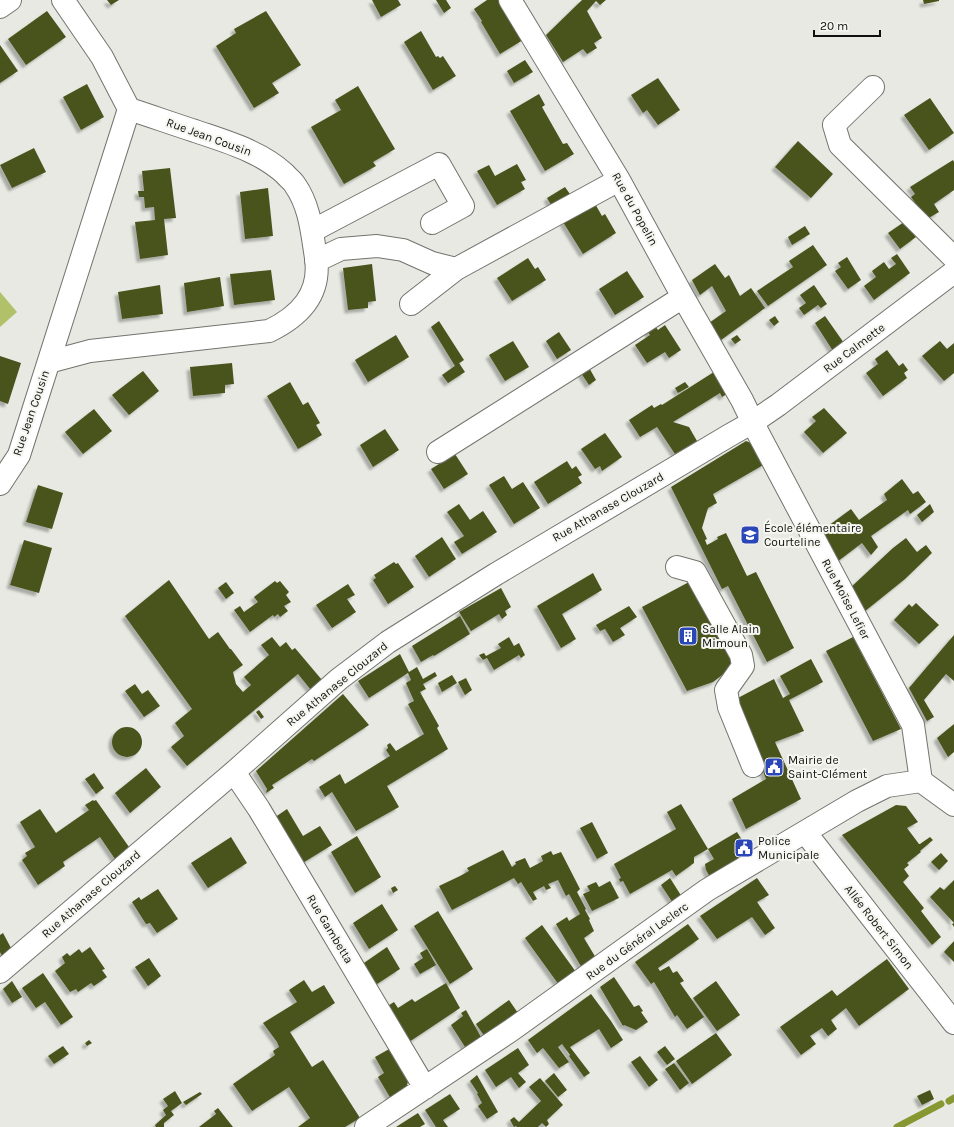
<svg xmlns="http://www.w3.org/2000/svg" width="954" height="1127" viewBox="0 0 954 1127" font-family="Karla,sans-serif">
<defs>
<filter id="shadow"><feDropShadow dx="-3.5" dy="3.5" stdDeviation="1" flood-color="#0004"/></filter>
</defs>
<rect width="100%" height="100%" fill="#e7e9e2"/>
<path fill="#b1c16a" d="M0 292 17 312 0 327Z"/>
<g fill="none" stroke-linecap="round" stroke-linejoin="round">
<path stroke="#879732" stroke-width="7" d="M949 1101 954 1098
M897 1127 941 1104"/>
</g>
<path fill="#4a531e" filter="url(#shadow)" d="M107 0H119L111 5Z
M372 0H398L401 5 381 17Z
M436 0H446L451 8 444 13Z
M487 0H498L523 40 500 54 481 22 482 21 474 9Z
M582 0H606L600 5 596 1 587 11 602 38 594 43 597 48 587 54 583 49 563 62 546 35Z
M923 0H939V1L924 4Z
M47 11 66 37 26 65 8 39Z
M266 11 301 65 272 83 279 93 254 108 216 46 236 33 234 29Z
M421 31 436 57 438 56 440 58 443 56 456 76 433 90 404 42Z
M0 45 18 71 0 83Z
M525 60 533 72 514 83 507 71Z
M658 78 680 110 658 125 647 110 643 113 631 95Z
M87 84 104 117 81 130 63 97Z
M358 86 395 149 373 162 376 166 344 184 311 127 341 110 335 100Z
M539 94 545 105 542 107 563 144 567 143 574 154 545 171 510 111Z
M930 98 954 133 929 150 904 115Z
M798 141 833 174 811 198 775 167Z
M34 148 46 172 12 188 0 165Z
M953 160 954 162V190L934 204 939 212 927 219 911 197 915 194 910 187Z
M517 164 526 180 521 182 525 189 497 205 477 171 489 165 495 176Z
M170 168 176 218 164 219 168 255 140 259 135 222 155 220 154 207 145 208 144 197H139L138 191H144L142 171Z
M565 187 572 197 553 208 547 198Z
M268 188 273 236 245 239 240 192Z
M594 202 602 216 605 214 616 233 583 254 563 222Z
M904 222 916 237 900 249 888 233Z
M805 226 810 234 792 245 788 237Z
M813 245 827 265 768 306 757 291 793 267 789 261Z
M897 254 910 273 874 300 864 286 876 277 872 271 884 262 889 269 896 264 891 258Z
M847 257 861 280 848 289 835 271 841 267 838 263Z
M528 258 535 269 538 267 546 280 512 301 497 278Z
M372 264 376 301 368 302V308L348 310 343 268Z
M715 264 725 278 729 275 740 296 751 288 765 308 721 340 709 323 726 311 712 286 700 295 692 280Z
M271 270 275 300 234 305 230 274Z
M627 271 644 297 615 315 599 289Z
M220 277 224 306 187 312 184 283Z
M160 285 163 314 122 319 118 292Z
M814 285 827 304 821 308 818 305 804 315 799 308 806 303 800 295Z
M775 316 779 322 774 326 769 320Z
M825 316 844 343 833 351 815 323Z
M439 321 464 360 455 366 431 327Z
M665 325 681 350 669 358 665 352 647 363 635 345 650 335 647 331 655 326 658 330Z
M559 332 571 350 557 359 546 341Z
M396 335 409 357 368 382 355 360Z
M737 335 741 340 735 344 731 339Z
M513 341 529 367 505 381 489 355Z
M940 341 947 349 954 343V373L944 381 922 356Z
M887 350 899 366 903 363 908 370 904 373 907 378 883 396 866 373 878 364 875 359Z
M0 356 21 363 8 404 0 401Z
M232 363 234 384 225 385V393L193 396 190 367Z
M459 363 465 372 448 383 442 375Z
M587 364 596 380 589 385 579 370Z
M717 370 727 394 722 397 720 393 673 422 689 427 697 441 675 454 657 427 640 437 629 420 652 405 654 408 661 404 662 405Z
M143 371 159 391 129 415 112 395Z
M290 382 303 405 308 402 320 423 316 425 322 435 298 449 267 396Z
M685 382 689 387 678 393 675 388Z
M824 408 847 433 823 453 804 432 816 421 812 417Z
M94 409 112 431 83 454 65 432Z
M385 429 399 450 373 467 360 445Z
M605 433 622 457 602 471 600 466 595 469 581 449Z
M746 441 756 445 765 464 713 494 717 503 708 508 702 528 707 539 705 540 707 545 718 539 717 537 726 533 747 576 756 572 794 648 767 662 728 586 722 589 671 487Z
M455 454 468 474 444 489 431 469Z
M567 461 572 469 576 466 582 475 578 477 582 483 548 504 534 482Z
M504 476 512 489 523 482 540 508 514 524 489 485Z
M902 479 913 494 918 491 926 502 910 514 908 510 871 536 878 547 871 555 862 543 837 562 823 536 831 531 828 526 851 509 859 520 887 500 884 494Z
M38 485 63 493 52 529 26 522Z
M459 504 470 520 483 511 497 532 462 554 454 542 464 536 447 512Z
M930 504 934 512 922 522 917 515Z
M442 537 456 559 429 577 415 556Z
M906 538 917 552 926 545 932 553 905 579 864 612 849 589 893 548Z
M24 540 52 548 39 593 10 585Z
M394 562 396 564 398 563 414 587 388 604 373 580 376 578 374 575Z
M593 573 602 590 562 614 576 639 561 648 537 606Z
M169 580 209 639 218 632 230 649H231L243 665 233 672 236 684 243 692 251 685 244 677 269 655 261 645 272 637 280 647 286 642 292 650 295 648 322 680 311 690 298 674 187 766 171 747 184 736 175 723 192 709 125 616Z
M275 581 277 583 280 581 289 592 286 595 291 602 284 606 288 611 280 617 278 614 274 617 273 615 250 632 234 610 240 606 244 612 258 602 254 597Z
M226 582 234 593 226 599 218 588Z
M689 582 734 666 713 682 687 691 642 607Z
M348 584 355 595 347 599 356 612 332 628 316 605Z
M501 588 511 607 505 611 507 615 502 619 499 614 471 631 459 612Z
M916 603 939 625 919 644 894 620 909 604 912 607Z
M629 606 637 617 620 628 625 635 613 642 605 629 600 631 596 625Z
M460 616 470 634 434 656 433 655 421 662 412 646Z
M954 635V681L946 674 924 700 934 717 927 721 909 688Z
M509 637 514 646 519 643 525 655 521 658 519 655 494 670 487 658 483 660 479 655 484 653 486 656 501 648 498 644Z
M853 637 901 729 873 741 826 651Z
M400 654 409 672 417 667 423 679 435 672 437 676 423 684 426 689 420 692 439 726 437 728 448 749 387 786 399 807 356 831 332 792 325 797 319 787 340 774 345 784 390 756 386 750 388 748 387 745 390 743 396 751 424 734 408 704 414 701 406 683 411 680 408 673 369 698 358 681Z
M811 659 823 682 789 700 804 731 775 742 801 799 746 829 732 799 766 779 736 699 774 679 783 698 790 694 780 676Z
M452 675 457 683 442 692 438 683Z
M466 678 472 690 465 695 458 682Z
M135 684 142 694 148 690 160 706 144 717 125 691Z
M343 694 369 725 314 761 312 759 272 785 274 788 266 793 267 789 256 771Z
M259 710 264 717 261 719 256 712Z
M954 724V752L948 757 937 738Z
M112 742a15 15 0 1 1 30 0a15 15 0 1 1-30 0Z
M146 768 161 787 130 813 115 793Z
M94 773 104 788 96 794 85 779Z
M93 800 94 801 96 800 129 847 115 859 100 837 63 862 65 866 38 885 22 860 27 856 25 853 35 847 20 822 40 809 56 833 89 810 85 805Z
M681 804 708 849 694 857V863L676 876 672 870 630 894 623 881 620 882 619 879 621 878 614 864 676 829 667 812Z
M896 805 906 806 918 822 907 828 919 844H920L930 837 933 840 920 851 921 852 907 863 909 865 904 869 909 876 903 882 924 908 921 911 941 937 932 945 842 835Z
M287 809 303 836 320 826 332 845 301 864 274 818Z
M592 822 608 853 597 859 580 828Z
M737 832 751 854 710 877 706 870 705 864 714 859 708 849Z
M357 836 381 877 355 893 331 852Z
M231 837 247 863 208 888 191 863Z
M503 850 512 867 516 864 515 862 525 858 530 868 543 861 541 856 551 851 553 855 561 852 580 889 577 892 586 909 585 910 590 919 589 920 594 931 584 938 596 958 582 968 556 924 567 917 569 921 580 914 569 894 566 896 558 880 548 884 551 888 546 890 544 886 533 892 537 899 533 901 521 882 518 884 514 878 452 910 439 886 460 876 469 871 467 868Z
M941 853 948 861 939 870 931 862Z
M670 878 682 897 673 903 661 885Z
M757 878 769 895 757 902 775 928 765 935 752 917 717 939 700 916Z
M954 880V927L952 924 954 923 930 897 940 887 944 890Z
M610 881 619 898 592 911 583 894 590 891 587 886 596 882 599 887Z
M395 886 398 890 393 893 391 888Z
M158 889 178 919 157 933 150 923 146 924 132 902 139 897 141 900Z
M382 904 398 930 369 949 353 923Z
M438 911 473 969 450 984 414 926Z
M688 924 699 939 658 968 660 971 669 966 673 973 677 971 684 981 680 983 704 1017 687 1029 677 1015 675 1017 654 982 651 984 635 962Z
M542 925 576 972 559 985 525 938Z
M3 933 11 948 2 956 0 952V935Z
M954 941V962L944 952Z
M90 947 105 969 102 970 107 977 94 986 91 983 78 992 76 989 70 992 55 971 65 963 62 957 67 953 70 956 79 949 82 953Z
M387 947 400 969 374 986 361 965Z
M427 949 436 965 420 974 414 964 423 958 420 953Z
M149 958 161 976 148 986 135 967Z
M887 959 909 989 859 1026 846 1008 831 1020 837 1029 828 1036 822 1028 810 1036 816 1044 801 1055 780 1027 832 990 837 996Z
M43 973 73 1017 61 1025 45 1002 36 1008 22 988Z
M614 977 634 1007 639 1005 643 1011 641 1012 648 1022 636 1030 624 1025 623 1026 600 987Z
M304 980 312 992 324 985 335 1003 290 1032 312 1067 323 1060 360 1118 345 1127H298L310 1118 289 1087 252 1111 233 1084 275 1055 273 1051 279 1047 277 1042 263 1023 297 1002 289 990Z
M12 981 22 997 12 1003 3 989Z
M716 981 740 1015 717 1031 693 998Z
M446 983 460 1008 406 1044 386 1007 394 1002 398 1008 412 999 415 1002Z
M591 994 611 1021 623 1040 611 1048 599 1029 570 1047 590 1073 584 1077 569 1056 570 1055 562 1044 558 1047 569 1062 559 1068 543 1048 537 1053 528 1040Z
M509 1000 518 1013 485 1037 476 1024Z
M466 1010 482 1039 467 1050 451 1025 463 1016 461 1013Z
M716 1033 732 1055 692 1084 676 1061Z
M89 1040 92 1043 87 1046 85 1043Z
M63 1046 69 1054 54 1064 48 1056Z
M665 1046 675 1059 667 1065 657 1052Z
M391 1048 409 1078 406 1089 391 1099 378 1077 384 1073 375 1057Z
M518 1048 529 1065 518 1073 526 1082 519 1088 511 1077 496 1087 485 1070Z
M640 1056 658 1080 649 1087 631 1062Z
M674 1063 689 1083 680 1090 665 1069Z
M554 1073 567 1090 558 1097 545 1081Z
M477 1075 498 1112 487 1119 478 1106 482 1103 477 1094 478 1093 470 1081Z
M540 1078 563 1105 547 1120 549 1124 546 1127 542 1123 538 1127H517L516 1126 514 1127 510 1120 514 1117 519 1122 541 1101 529 1087Z
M930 1090 934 1099 922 1105 917 1096Z
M175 1091 182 1103 171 1111 174 1115 164 1123V1127H156L155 1125 166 1115 163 1110 168 1106 163 1099Z
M200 1092 202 1094 186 1105 183 1102Z
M450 1094 460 1109 443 1120 448 1127H436L425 1110Z
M218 1108 233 1127H199L216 1114 214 1111Z
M418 1113 425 1124 420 1127H396Z"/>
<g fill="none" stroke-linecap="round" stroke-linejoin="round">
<defs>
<path id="minor" d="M63 0 102 57 129 109
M510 0 619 180 683 297 742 400 758 433 913 725 921 781
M0 7 10 0
M873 87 834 125 840 145 954 258
M312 231 439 164 463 206 432 223
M316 261 341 249 377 246 403 250 432 263 456 269
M411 304 456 269 619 180
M49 362 90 351 269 331C300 316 321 294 316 258 312 233 310 206 295 185 293 181 288 178 285 174 260 151 227 142 195 131 173 124 151 116 129 109
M438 452 683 297
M0 484 19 455 129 109
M677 567 695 572 741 655 743 666 726 690 729 707 753 766
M234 772 259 809 425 1088
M921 781 954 805
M805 832 954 1023
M0 972 234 772 339 679 388 642 496 574 730 435 753 422 778 405 954 272
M366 1127 510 1031 707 890 857 801 887 786 921 781"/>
</defs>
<use href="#minor" stroke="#73746e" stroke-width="24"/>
<use href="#minor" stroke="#fff" stroke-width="22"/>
</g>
<defs>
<symbol id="school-square" viewBox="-11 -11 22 22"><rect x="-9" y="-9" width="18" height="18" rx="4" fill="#2b47b7" stroke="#f5f6f0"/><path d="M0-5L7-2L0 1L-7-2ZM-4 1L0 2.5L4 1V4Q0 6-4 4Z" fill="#fff"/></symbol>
<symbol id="building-square" viewBox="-11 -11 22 22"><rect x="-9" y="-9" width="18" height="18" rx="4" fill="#2b47b7" stroke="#f5f6f0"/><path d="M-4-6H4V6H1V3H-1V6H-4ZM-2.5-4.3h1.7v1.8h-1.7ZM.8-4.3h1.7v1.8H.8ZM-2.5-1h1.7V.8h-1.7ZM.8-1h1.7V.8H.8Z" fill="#fff"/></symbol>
<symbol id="civic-square" viewBox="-11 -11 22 22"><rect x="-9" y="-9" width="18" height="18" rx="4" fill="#2b47b7" stroke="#f5f6f0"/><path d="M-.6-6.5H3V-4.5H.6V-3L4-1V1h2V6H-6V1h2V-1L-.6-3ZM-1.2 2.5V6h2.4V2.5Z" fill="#fff"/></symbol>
</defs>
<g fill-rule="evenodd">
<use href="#school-square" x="739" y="524" width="22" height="22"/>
<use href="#building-square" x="677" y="625" width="22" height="22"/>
<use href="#civic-square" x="763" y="756" width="22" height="22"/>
<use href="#civic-square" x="733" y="837" width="22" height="22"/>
</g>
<g text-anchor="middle" stroke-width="4" stroke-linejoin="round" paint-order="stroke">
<g font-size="12" fill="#10100e" stroke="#f5f6f0">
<text transform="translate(209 137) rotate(20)" y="4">Rue Jean Cousin</text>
<text transform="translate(635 209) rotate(61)" y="4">Rue du Popelin</text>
<text transform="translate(854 348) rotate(-37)" y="4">Rue Calmette</text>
<text transform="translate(31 413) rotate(-71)" y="4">Rue Jean Cousin</text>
<text transform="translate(608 507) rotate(-30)" y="4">Rue Athanase Clouzard</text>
<text transform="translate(846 599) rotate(62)" y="4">Rue Moïse Lefier</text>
<text transform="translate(337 684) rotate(-39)" y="4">Rue Athanase Clouzard</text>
<text transform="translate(91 894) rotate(-41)" y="4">Rue Athanase Clouzard</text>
<text transform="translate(879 927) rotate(52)" y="4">Allée Robert Simon</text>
<text transform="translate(330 929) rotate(59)" y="4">Rue Gambetta</text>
<text transform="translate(637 941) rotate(-36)" y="4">Rue du Général Leclerc</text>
</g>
<g font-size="12" fill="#10100e" stroke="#f5f6f0" text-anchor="start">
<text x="764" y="532">École élémentaire<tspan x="764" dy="14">Courteline</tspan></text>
<text x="702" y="633">Salle Alain<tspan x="702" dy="14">Mimoun</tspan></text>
<text x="788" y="764">Mairie de<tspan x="788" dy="14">Saint-Clément</tspan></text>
<text x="758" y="845">Police<tspan x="758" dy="14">Municipale</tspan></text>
</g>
</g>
<path d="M814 30v6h66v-6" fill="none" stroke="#10100e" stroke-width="2"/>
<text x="820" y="30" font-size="12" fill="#10100e" stroke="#f5f6f0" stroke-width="3" paint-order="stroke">20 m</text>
</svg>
